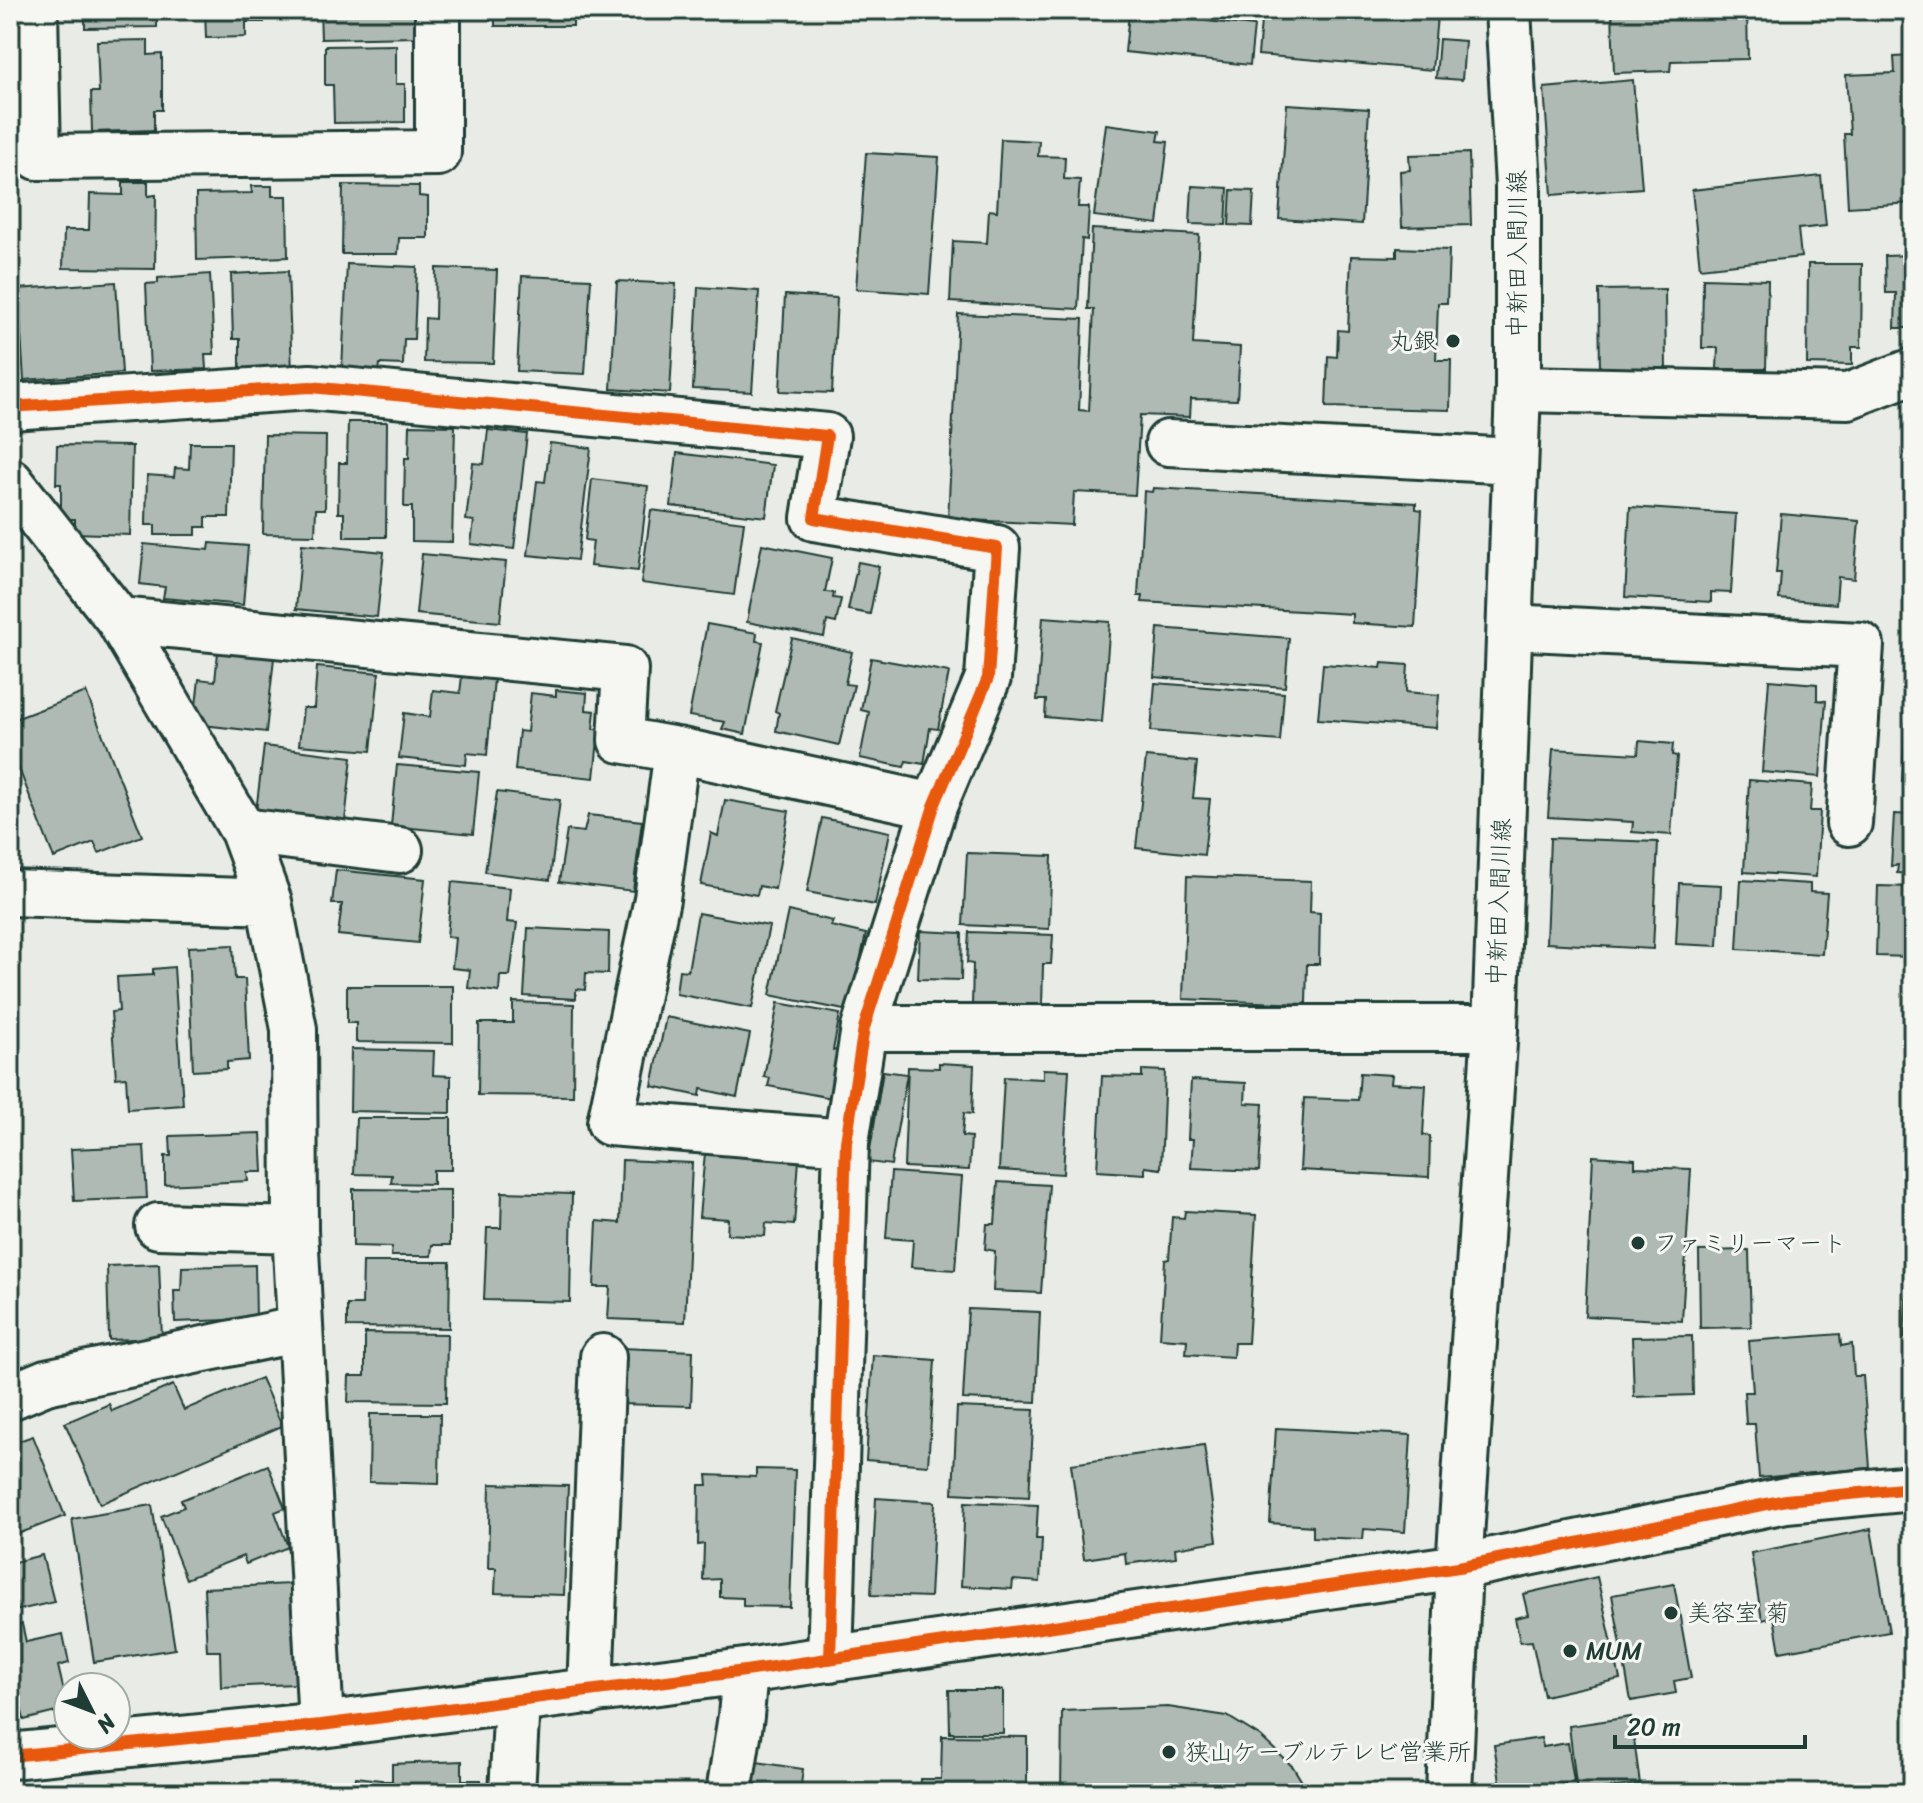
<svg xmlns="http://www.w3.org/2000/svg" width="1923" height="1803" viewBox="0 0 1923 1803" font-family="Sriracha,'Klee One',sans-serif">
<rect width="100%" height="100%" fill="#e9ebe7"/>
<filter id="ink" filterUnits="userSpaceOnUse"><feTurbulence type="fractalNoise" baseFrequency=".0125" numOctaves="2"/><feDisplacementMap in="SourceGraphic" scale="16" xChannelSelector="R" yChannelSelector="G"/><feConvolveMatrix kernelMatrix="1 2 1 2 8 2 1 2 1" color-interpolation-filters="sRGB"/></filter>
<g filter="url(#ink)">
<path fill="#b0bab5" stroke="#1f3d34" stroke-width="2" d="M85 10H157V27L85 28Z
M205 10H264V22H246V37L206 38Z
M320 10H414L415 37 321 39Z
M495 10H573V26H495Z
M1262 10H1422V15L1437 16 1432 70 1258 55Z
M1612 10H1747L1748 59 1671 61 1670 71 1614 73Z
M1129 13 1254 26 1250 65 1125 52Z
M1439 39 1465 41 1462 80 1436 78Z
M148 40V55L162 54V110H154V130L92 132 91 92H99L97 41Z
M396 45V84H405V122L334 123 333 85H325V46Z
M1913 56V203L1848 207 1844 134H1850L1846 75 1895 73 1894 57Z
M1633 80 1642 188 1552 195 1544 88Z
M1287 104 1369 109 1362 224 1279 219Z
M1106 124 1160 131 1158 141 1168 142 1158 224 1094 216Z
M1001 139 1039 141 1038 156 1065 157 1064 179 1080 180 1078 207H1089L1087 240 1082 239 1078 309 950 302 953 241 987 243 989 210 997 211Z
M866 153 939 157 929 294 856 289Z
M1469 153 1471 225 1402 227 1400 171 1410 170 1409 155Z
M1821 176 1826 226 1798 229 1801 257 1700 268 1692 190Z
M123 182H148V196L156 195 155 269 63 268 64 230H89L90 194 123 195Z
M343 185 419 186V196L428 197V238H399L398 254H342Z
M251 186H272V196H287L288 257 197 260 196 194 252 193Z
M1192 186 1228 188 1226 225 1190 224Z
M1231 190 1254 191 1252 226 1229 225Z
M1092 229 1199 235 1193 344 1240 347 1237 400 1191 399 1190 417 1140 415 1135 495 1074 492 1072 525 948 519 958 314 1083 319 1079 410 1089 411 1094 309H1088Z
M1397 248 1449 250 1447 303H1438L1436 360H1451L1450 410 1326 407 1328 356 1337 357 1338 330 1348 331 1351 256 1397 257Z
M1913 255V328H1895L1896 293H1886L1885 256Z
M347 264 417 267 414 339H404L403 365 380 364 379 372 342 370Z
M1808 264H1862L1861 347H1852V365L1807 364Z
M436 268 497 270 493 363 424 362 425 318 435 319Z
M288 271 292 372 240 374V339H233L231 274Z
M210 274 214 354H205L206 369 150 371 146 284 158 283V278Z
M522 276 591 279 585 374 517 371Z
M1703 278 1768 280 1766 369H1717L1718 348H1702Z
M617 281 676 284 670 393 611 389Z
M116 282 122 373 24 380 18 289Z
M698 287 759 291 752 392 693 389Z
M1665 289 1666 371 1600 372 1599 290Z
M785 295 837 298 832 393 780 391Z
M348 422H387L386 537H344V513H338L339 463H347Z
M410 425 455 426 452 542 412 541V507H404L405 458H409Z
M488 430 527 434 514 549 471 544 474 521 466 520 473 463 484 464Z
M265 435 326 436 325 509H316L315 535 263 534Z
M190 443H231L229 517H206V527H196V535H155V525H146L147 475 174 477 175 468 189 469Z
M550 443 591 448 577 560 528 555 537 481 545 482Z
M57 445 132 446 130 535 75 533V519H61V484H56Z
M677 453 773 465 766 517 671 506Z
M592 479 648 486 638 571 590 566 593 541 585 540Z
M1153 488 1416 503V509L1422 510 1415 627 1352 623V614L1142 602 1143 596H1138L1144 491 1152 492Z
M1630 507 1736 514 1731 593 1711 592V602L1625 597Z
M651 510 744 522 734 595 641 583Z
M1781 514 1859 521 1854 579 1838 577 1836 604 1779 599 1781 573H1776Z
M210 543 248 546 243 605 163 598 165 587 140 584 144 544 209 550Z
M302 544 384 552 377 617 296 609Z
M762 544 832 558 825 592 834 593 833 598 841 599 836 623 827 621 824 637 747 622Z
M422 554 506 562 500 622 416 614Z
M858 562 879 566 870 614 848 610Z
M1911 610H1913V669L1907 668Z
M1043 617 1110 622 1102 722 1045 717 1046 700H1037Z
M707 624 757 633 756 641 763 642 745 734 722 729 725 722 689 716Z
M1158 628 1289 638 1285 687 1154 677Z
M792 638 852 652 845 684 854 685 839 745 776 731 779 713 775 711Z
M218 652 274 658 266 732 194 724 199 679 215 681Z
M871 658 949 672 938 729 930 728 924 764 906 761 904 767 860 758 869 712 861 710Z
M1382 663 1408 665 1406 692 1439 695 1436 728 1318 719 1323 664 1381 668Z
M317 667 379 673 371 751 299 745 303 708H314Z
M462 676 494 679 487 755 467 753 466 765 399 758 404 713 430 717 433 690 460 693Z
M1769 680 1817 684V700L1826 701 1820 777 1762 772Z
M1155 683 1284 693 1280 741 1151 731Z
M556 690 587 693 586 710 595 711 593 729 599 730 594 778 515 770 519 731 527 732 531 693 556 696Z
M86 692 142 836 99 853 94 842 54 858 10 746V721Z
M1906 722H1913V781H1902Z
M1639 741 1673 744 1672 755 1677 756 1671 835 1632 832 1633 822 1548 817 1553 749 1638 754Z
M264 746 352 757 345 821 256 811Z
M1146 757 1197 762 1193 798 1210 799 1204 855 1136 848Z
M397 765 479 772 473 834 391 826Z
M1749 780 1812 785 1810 811H1820L1816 877 1744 872Z
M497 792 560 800 550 880 485 872Z
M725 800 789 811 775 889 759 886 757 895 701 885 711 833 718 836Z
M1894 814 1913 815V874L1897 873 1898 865 1891 866Z
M588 815 642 821 633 891 559 882 567 830 584 832Z
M822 818 890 832 875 905 807 892Z
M1550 838 1658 842 1653 949 1546 943Z
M967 853 1052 856 1049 929 963 925Z
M336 870 425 879 418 943 338 935 342 904H332Z
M1187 876 1311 881 1310 912 1320 913 1319 964H1307L1306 1004 1183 999Z
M1741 880 1810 884V892L1827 893 1822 954 1737 949Z
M452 882 510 888 507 922 517 923 510 976H500L499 992 468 988 470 970 452 968 455 938 447 937Z
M1679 883 1721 885 1718 946 1676 944Z
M1878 886 1913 887V957L1876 956Z
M788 911 833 921 831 926 866 934 849 1011 770 995Z
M698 913 769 926 752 1008 676 994 679 970 688 971Z
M528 928 609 932 608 974 586 973 585 990 576 989V999L524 996Z
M920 931 962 933 961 980 918 979Z
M969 932 1053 935 1051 964H1043L1042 1009 972 1007 973 964 967 963Z
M233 945 235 979H245L249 1060 227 1062V1069L193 1071 188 947Z
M174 967 183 1105 128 1109 126 1077 116 1078 111 1012 119 1011 117 977 153 975V969Z
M347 986H453V1043L356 1042V1023H347Z
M513 1002 574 1004 573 1096 478 1095 479 1023H513Z
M778 1003 840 1014 833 1050 841 1051 832 1098 768 1086 770 1078 764 1077Z
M666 1017 750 1034 737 1097 701 1089 700 1096 652 1086Z
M351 1049 434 1051 433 1075 451 1076V1113L350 1111Z
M939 1063 974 1065 972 1114 964 1113 962 1136 971 1137 969 1170 904 1167 908 1067 939 1068Z
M1043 1069 1069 1070 1063 1174 999 1170 1004 1077 1043 1079Z
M1142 1070 1165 1071 1161 1169 1145 1167V1174L1097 1171 1102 1076 1142 1077Z
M883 1071 907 1074 891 1165 868 1162Z
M1360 1073 1392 1075 1391 1083 1426 1085 1423 1135 1430 1136 1429 1177 1300 1170 1304 1098 1358 1100Z
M1191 1080 1246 1083 1245 1103 1263 1104 1259 1171 1191 1168 1193 1139H1188Z
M356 1118H451V1170H433V1184L391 1183 392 1175 354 1174Z
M261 1133 263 1172H247L248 1181 165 1185V1156H171L170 1136Z
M144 1146 147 1198 74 1201 71 1149Z
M705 1153 799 1160 794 1225 766 1223 765 1236 727 1234 728 1219 699 1217Z
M1593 1156 1635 1159V1167L1691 1169 1682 1321 1585 1316Z
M622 1160 692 1163 685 1322 608 1319 610 1287H594L597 1221 620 1223Z
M891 1172 962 1177 955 1270 911 1267 913 1240 886 1238Z
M998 1182 1049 1185 1041 1293 993 1291 995 1251 985 1249 987 1224H995Z
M353 1189 450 1190V1245H432L431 1256H391L392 1247 353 1246Z
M502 1192 572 1194 570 1302 484 1300 487 1228H501Z
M1911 1205 1913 1206V1339L1904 1338Z
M1185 1211 1256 1215 1248 1343H1234L1233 1357 1186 1354 1187 1340 1160 1338 1165 1260 1169 1259 1172 1217 1184 1218Z
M1749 1250 1751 1327 1700 1328 1699 1251Z
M363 1262H450L449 1328 347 1327V1305H362Z
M159 1264 162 1338 109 1340 107 1266Z
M255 1265 256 1319 175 1322 174 1291H181L182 1267Z
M968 1309 1040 1312 1036 1402 963 1399Z
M365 1333 447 1334 446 1403 348 1402 349 1376H365Z
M1840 1334 1841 1346 1852 1344 1854 1376H1863L1870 1468 1759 1478 1755 1424H1746L1744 1392H1753L1749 1341Z
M1692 1336 1693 1395 1634 1397 1632 1337Z
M621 1348 693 1351 691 1406 620 1404Z
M873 1355 935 1360 928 1465 866 1460Z
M261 1378 282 1426 100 1504 65 1423 109 1404 112 1411 173 1385 184 1410Z
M957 1407 1034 1410 1029 1497 953 1493Z
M370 1414H440L439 1484 369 1482Z
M1276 1428 1411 1435 1405 1532 1364 1529 1363 1539 1313 1537V1526L1270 1523Z
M33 1436 65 1516 10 1537V1444Z
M1204 1445 1217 1541 1175 1548 1176 1557 1126 1564 1125 1553 1084 1559 1071 1464Z
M268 1465 285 1508 275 1512 288 1547 246 1564 243 1556 186 1579 161 1516 184 1507 181 1500Z
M756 1469 795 1470 790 1607 743 1606V1598L720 1597V1579L703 1580 704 1544 698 1545 699 1485H708L707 1475 756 1477Z
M490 1484 568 1486 564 1595 495 1593 496 1568H488Z
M876 1498 935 1502 930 1597 871 1595Z
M965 1502 1038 1505 1036 1539H1042L1040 1582 1013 1580 1012 1589 961 1586Z
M152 1505 175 1649 94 1662 72 1519Z
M1871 1529 1889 1632 1780 1652 1774 1617 1762 1620 1751 1553Z
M42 1555 54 1602 10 1612V1563Z
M1597 1577 1620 1679 1544 1696 1532 1641 1520 1642 1515 1618 1528 1615 1523 1594Z
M291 1584 296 1684 221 1687 220 1651H207L204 1588Z
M1674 1584 1691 1678 1674 1681 1676 1693 1631 1701 1612 1595Z
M22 1624 26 1642 63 1634 69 1663 58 1666 68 1709 24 1720 13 1673H10V1626Z
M949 1690H1003V1733H950Z
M1168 1707 1227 1716 1261 1737 1293 1767 1309 1793H1061L1062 1711Z
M1631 1717 1640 1784 1577 1792 1569 1726Z
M942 1736 1027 1737V1793H920V1779H941Z
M1541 1738 1543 1747 1568 1743 1574 1782 1502 1793 1494 1745Z
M462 1761V1780H481V1793H384L383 1781H392V1764Z
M757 1762 803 1769 800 1792 753 1785Z
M356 1777 382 1780 380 1793H354Z
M760 1788 799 1793H759Z"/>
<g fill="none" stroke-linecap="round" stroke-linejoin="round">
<defs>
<path id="minor" d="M35 10 38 157 438 153V10
M1518 389 1848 396 1913 371
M10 407 310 387 827 436 814 518 997 548 988 678 934 806 864 1028 846 1142 830 1659
M1168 443 1515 461
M10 481 119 620 243 831 269 902 294 1029 295 1230 321 1725
M119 620 625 669 621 740 677 750
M1510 627 1861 645 1849 823
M243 831 400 850
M10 893 269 902
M864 1028H1495
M846 1142 610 1123 657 899 677 750 934 806
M158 1226 295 1230
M10 1397 46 1382 300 1329
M590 1692 603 1357
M10 1756 321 1725 745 1671 1459 1567 1786 1500 1913 1488
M512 1793 517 1701
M729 1793 741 1716 745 1671"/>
<path id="major" d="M1449 1793 1459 1567 1495 1028 1518 389V186L1508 10"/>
</defs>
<use href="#minor" stroke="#1f3d34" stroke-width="50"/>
<use href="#major" stroke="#1f3d34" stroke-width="50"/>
<use href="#minor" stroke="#f6f6f2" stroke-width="44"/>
<use href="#major" stroke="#f6f6f2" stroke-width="44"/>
<defs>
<path id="cycleway" d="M10 407 310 387 827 436 814 518 997 548 988 678 934 806 864 1028 846 1142 830 1659
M10 1756 321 1725 745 1671 1459 1567 1786 1500 1913 1488"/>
</defs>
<use href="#cycleway" stroke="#f6f6f2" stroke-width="17"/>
<use href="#cycleway" stroke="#e8590c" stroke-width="12"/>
</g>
</g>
<g fill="#1f3d34" stroke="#f6f6f2" stroke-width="3">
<circle cx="1453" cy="341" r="8"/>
<circle cx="1638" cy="1243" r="8"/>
<circle cx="1671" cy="1613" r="8"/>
<circle cx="1570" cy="1651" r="8"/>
<circle cx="1169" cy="1752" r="8"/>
</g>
<g text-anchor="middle" stroke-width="6" stroke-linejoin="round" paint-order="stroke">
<g font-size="24" fill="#1f3d34" stroke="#f6f6f2">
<text transform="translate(1517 254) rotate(-90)" y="8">中新田入間川線</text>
<text transform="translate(1499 902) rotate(-88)" y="8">中新田入間川線</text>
</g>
<g font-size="24" fill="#1f3d34" stroke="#f6f6f2" text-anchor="start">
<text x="1437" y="349" text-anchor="end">丸銀</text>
<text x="1654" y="1251">ファミリーマート</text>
<text x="1687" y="1621">美容室 菊</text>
<text x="1586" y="1659">MUM</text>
<text x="1185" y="1760">狭山ケーブルテレビ営業所</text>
</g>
</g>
<rect width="1923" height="1803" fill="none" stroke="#f6f6f2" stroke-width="40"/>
<rect x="20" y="20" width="1883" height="1763" fill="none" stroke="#1f3d34" stroke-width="3" filter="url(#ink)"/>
<g transform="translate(92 1711) rotate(132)"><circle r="38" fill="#f6f6f2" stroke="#a0aca6" stroke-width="2"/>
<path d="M0-6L14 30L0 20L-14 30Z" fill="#1f3d34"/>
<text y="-12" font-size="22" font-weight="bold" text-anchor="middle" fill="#1f3d34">N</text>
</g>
<path d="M1615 1735v12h190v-12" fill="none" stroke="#1f3d34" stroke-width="4"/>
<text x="1627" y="1735" font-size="24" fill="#1f3d34" stroke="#f6f6f2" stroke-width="6" paint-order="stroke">20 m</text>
</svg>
